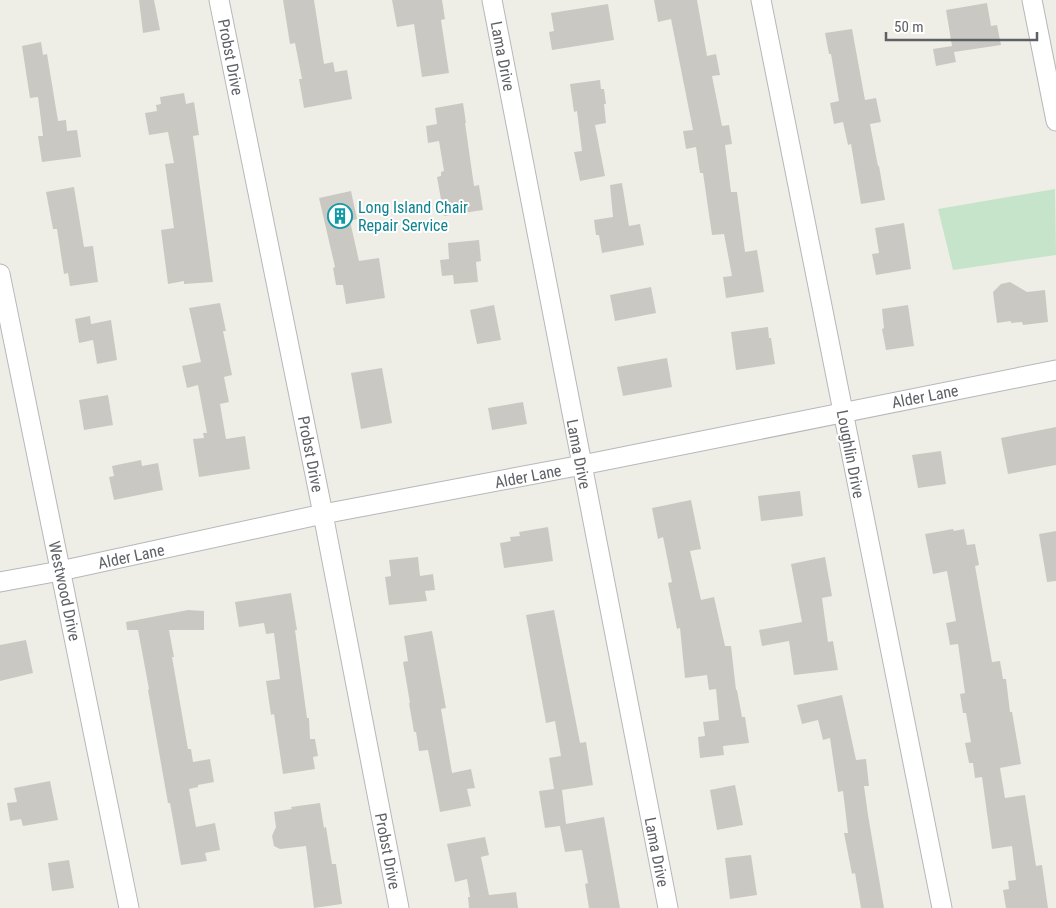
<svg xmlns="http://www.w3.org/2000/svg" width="1056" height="908" viewBox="0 0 1056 908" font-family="'Roboto Condensed',sans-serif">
<rect width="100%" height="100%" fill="#efeee6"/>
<path fill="#c5e4ca" d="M1055 189 1056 255 953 270 938 209Z"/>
<path fill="#cac8c2" d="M139 0H154L160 30 143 33Z
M283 0H314L324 64 333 62 335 72 347 70 352 99 304 108 299 79H302L295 43 290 44Z
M392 0H442L445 19 441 20 449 73 422 77 414 24 397 27Z
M654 0H697L707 56 716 54 720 75 712 76 722 126 729 125 732 144 725 145 731 192H737L745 252 757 250 764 292 726 298 723 277 732 276 724 234 712 235 703 173H700L696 147 686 149 683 131 693 130 671 19 658 22Z
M987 3 991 26 997 25 1001 45 954 52 956 62 936 66 933 49 952 46 946 10Z
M608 4 614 40 552 50 549 32 554 31 551 13Z
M852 29 865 100 876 98 881 122 870 124 878 166H879L885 200 861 204 851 144 848 145 843 122 834 124 830 103 839 101 831 54H829L825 33Z
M41 42 43 55 47 54 58 121 66 120 67 131 77 130 81 157 42 162 38 136H43L38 97 30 98 22 46Z
M600 80 601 89H604L606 104H604L606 123 595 125 605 176 580 181 574 152 582 151 577 111 574 112 570 84Z
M184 93 186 104 194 102 199 135 193 136 213 282 184 284V281L168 284 161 230 174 228 165 164 174 163 168 132 149 135 145 113 157 111 156 105 161 104 160 97Z
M463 103 466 123H465L474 186 479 185 483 210 444 216 437 177 441 176V172L444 171 439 141 428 143 426 126 437 124 435 108Z
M622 183 629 226 640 224 644 245 602 253 599 235H596L594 220 613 217 610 185Z
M74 187 84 247 93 246 98 282 70 286 68 273 64 274 57 229H53L46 192Z
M351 191 357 219 350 221 359 261 379 258 385 298 346 304 343 285H336L333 268 335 267 319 198Z
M904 223 911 269 876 275 872 254 879 253 875 228Z
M479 240 481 261 476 262 478 282 454 284 453 275 442 276 440 260 449 259 448 243Z
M1010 282 1027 292 1045 290 1048 322 1023 325 1022 322 1011 323V321L997 323 993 292 1001 284Z
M651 287 656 313 615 321 610 295Z
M220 303 226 331H223L232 375 224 377 229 402 220 404 226 439 245 436 250 469 199 477 193 439 204 438 203 433H207L198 385 187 388 182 366 201 362 189 308Z
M494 305 501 340 477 344 470 310Z
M908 305 914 346 886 350 882 329 884 328 882 309Z
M90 316 91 324 111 320 117 360 97 364 93 340 79 343 75 319Z
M768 327 769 338H771L775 364 736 370 731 332Z
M667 358 672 387 623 396 617 367Z
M382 368 392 423 361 429 351 373Z
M108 395 113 425 84 430 79 400Z
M523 402 527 424 492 430 488 408Z
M1056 427V465L1008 474 1001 438Z
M941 451 946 484 918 488 912 455Z
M141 460 142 466 158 463 163 490 114 500 109 477 114 476 112 466Z
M800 491 803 516 761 521 758 496Z
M691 500 701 549 690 551 701 600 714 597 725 646H731L736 690H737L742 717H745L749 743 723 746 724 755 700 758 698 737 705 736 703 722 719 720 716 689 709 690 707 675 685 678 680 628 677 629 668 583 672 582 663 537 658 539 652 508Z
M548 527 553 561 504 568 500 543 511 541 510 537 520 536 519 532Z
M953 529 954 531 964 529 967 545 975 544 979 565 975 566 992 662 1000 661 1003 679H1006L1010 712H1012L1021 764 1000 768 1005 798 1025 795 1036 866 1042 865 1048 908H1006L1003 890 1009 889 1008 881 1016 880 1012 846 992 849 982 777 975 778 973 763H969L965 743 971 742 966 713H963L960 694 965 693 958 644 950 645 946 623 956 621 947 571 933 574 925 534Z
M1056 531V581L1047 582 1039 534Z
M418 557 420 576 433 574 435 590 425 591 427 601 389 605 385 577 391 576 389 560Z
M825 557 832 596 822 598 828 642 833 641 838 670 794 675 789 641 762 646 759 630 802 622 791 564Z
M291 593 297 630H295L307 718H309L310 739H315L318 756 313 757 315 769 283 774 274 714 271 715 266 681 280 679 274 633 266 634 264 623 239 627 235 602Z
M188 610 204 611V630H169L174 657H172L188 749H191L193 762 210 759 214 782 198 785V787L189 789 196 827 215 823 220 850 205 853 207 861 181 865 170 803H168L148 690 149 689 138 630H127L126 622Z
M554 610 580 743 586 742 593 785 562 790 566 824 604 817 620 908H589L585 884 588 883 582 850 565 852 560 826 545 828 539 791 554 789 549 758 561 756 555 721 546 723 526 615Z
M432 631 446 708 441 709 452 773 471 769 475 788 467 789 471 806 440 812 428 750 419 751 416 732H414L409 703H410L403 662 408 661 404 636Z
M26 640 33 673 0 681V645Z
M842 695 856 760 866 759 869 786H864L868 815 884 908H861L855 873 852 874 844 833H848L843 791 838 792 830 738 823 740 818 720 802 724 797 705Z
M50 781 58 820 23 826 21 819 10 821 7 803 17 802 14 788Z
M735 785 743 825 717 830 710 790Z
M320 803 324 828 326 827 332 864H336L342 904 314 908 306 846 280 849 274 846 272 836 276 827 274 812 292 809 291 807Z
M485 837 489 855 481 857 489 895 516 892 518 908H469L468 897H470L467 879 455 882 447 844Z
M751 855 757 895 730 899 725 858Z
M69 860 74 888 52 891 48 863Z"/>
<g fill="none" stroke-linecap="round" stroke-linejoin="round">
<defs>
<path id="street" d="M219 0 323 514 399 908
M492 0 668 908
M761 0 942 908
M1032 0 1056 121
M0 274 129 908
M0 582 60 571 323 514 582 465 1056 370"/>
</defs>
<use href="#street" stroke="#b6b7bb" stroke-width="21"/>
<use href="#street" stroke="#fff" stroke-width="19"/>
</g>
<defs>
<symbol id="building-ring" viewBox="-11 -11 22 22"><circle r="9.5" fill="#fff" stroke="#0f9aa8" stroke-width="1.5"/><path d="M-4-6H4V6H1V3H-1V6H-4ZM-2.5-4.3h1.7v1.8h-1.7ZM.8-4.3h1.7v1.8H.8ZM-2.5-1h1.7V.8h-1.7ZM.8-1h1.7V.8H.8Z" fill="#0f9aa8"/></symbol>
</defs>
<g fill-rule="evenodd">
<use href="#building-ring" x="326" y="202" width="28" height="28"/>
</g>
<g text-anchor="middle" stroke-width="4" stroke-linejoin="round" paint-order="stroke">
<g font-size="16" fill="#5e6065" stroke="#fff">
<text transform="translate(503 56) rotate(79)" y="6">Lama Drive</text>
<text transform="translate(231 57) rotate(79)" y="6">Probst Drive</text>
<text transform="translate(925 396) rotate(-11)" y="6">Alder Lane</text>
<text transform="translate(311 454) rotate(79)" y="6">Probst Drive</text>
<text transform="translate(579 454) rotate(79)" y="6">Lama Drive</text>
<text transform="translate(851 454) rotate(79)" y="6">Loughlin Drive</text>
<text transform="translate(528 476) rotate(-11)" y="6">Alder Lane</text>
<text transform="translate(131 556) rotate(-12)" y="6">Alder Lane</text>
<text transform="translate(65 591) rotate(78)" y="6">Westwood Drive</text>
<text transform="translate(388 851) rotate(79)" y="6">Probst Drive</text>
<text transform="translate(657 852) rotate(79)" y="6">Lama Drive</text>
</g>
<g font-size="16" fill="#0d838f" stroke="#fff" text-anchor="start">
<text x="358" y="213">Long Island Chair<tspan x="358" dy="18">Repair Service</tspan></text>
</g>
</g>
<path d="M886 32v8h151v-8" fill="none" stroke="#5e6065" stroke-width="2.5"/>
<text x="894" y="32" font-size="15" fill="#5e6065" stroke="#ffffff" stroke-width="4" paint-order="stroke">50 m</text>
</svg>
